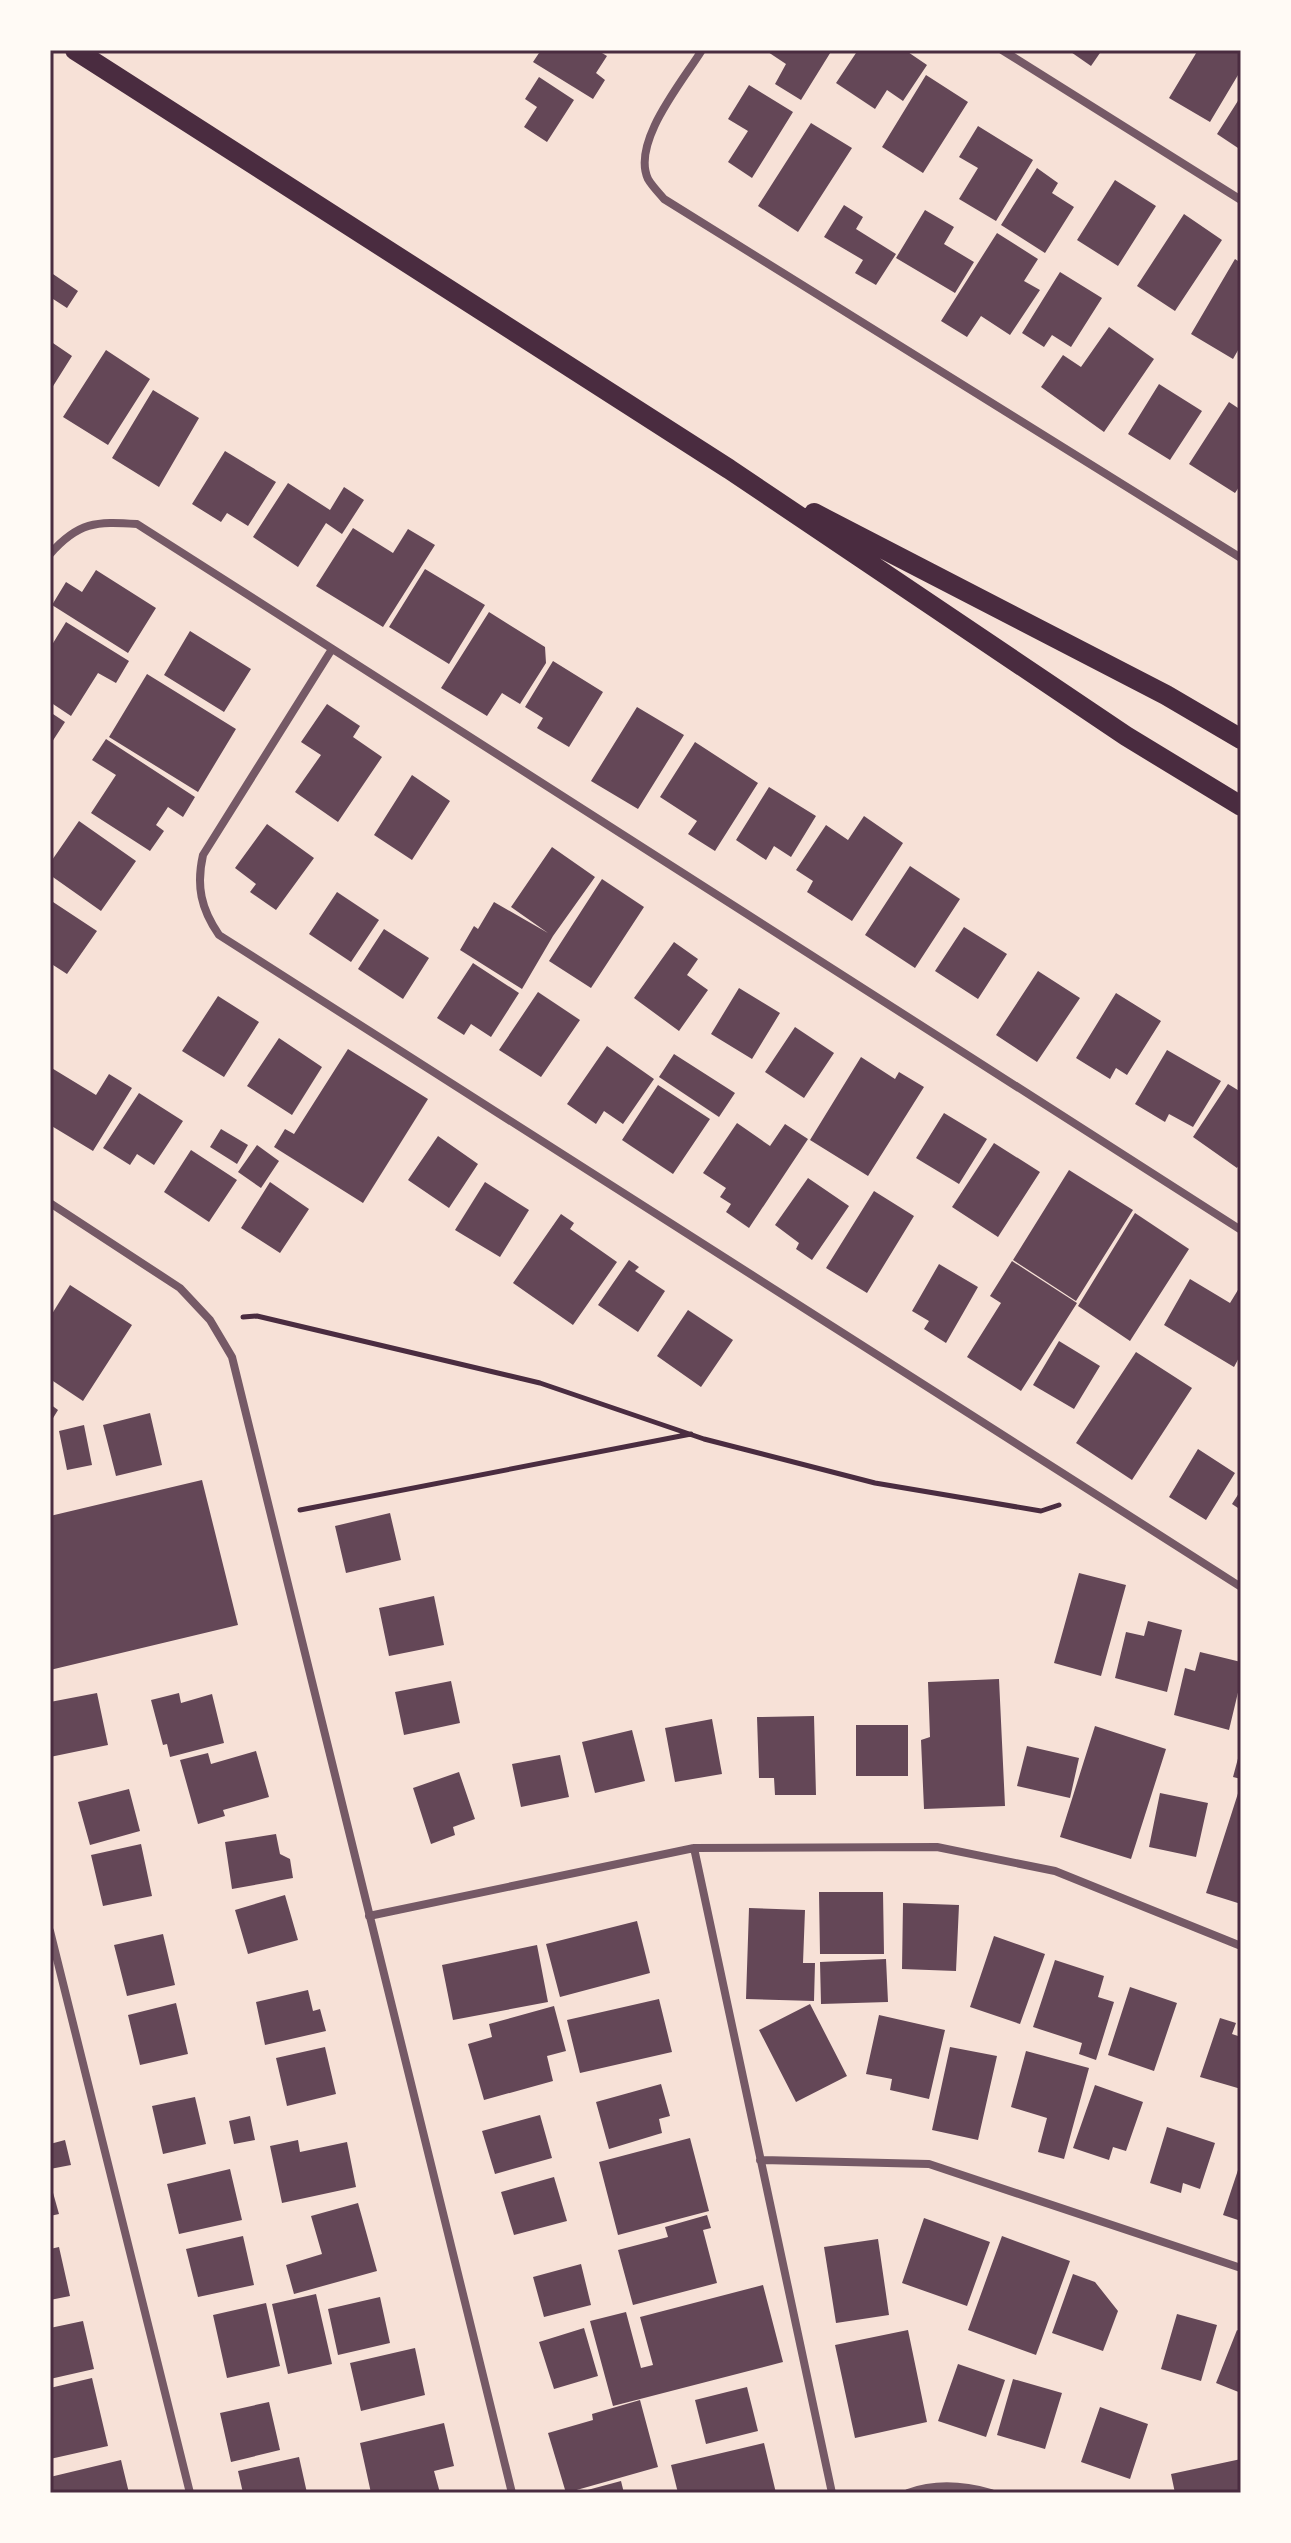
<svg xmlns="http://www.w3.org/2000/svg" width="1291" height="2543" viewBox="0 0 1291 2543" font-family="'Archivo Narrow',sans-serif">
<rect width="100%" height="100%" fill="#f7e1d7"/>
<path fill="#644757" d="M541 50H597L607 56 596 73 605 80 593 99 533 62Z
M765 50H832L801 100 775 84 786 64Z
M858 50H905L927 65 903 101 887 90 875 109 836 83Z
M1068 50H1102L1091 66Z
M1198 50H1241V70L1210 122 1169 98Z
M926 75 968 102 923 173 882 147Z
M539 77 574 100 547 142 524 127 537 107 525 99Z
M749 85 793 112 752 178 728 162 748 131 728 119Z
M1241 96V150L1217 134Z
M811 123 852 148 798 232 758 206Z
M978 126 1033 160 996 221 959 199 978 168 959 157Z
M1037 168 1058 183 1052 193 1074 207 1045 253 1001 225Z
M1115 180 1156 206 1118 266 1077 240Z
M844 205 863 217 856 229 896 254 876 285 855 273 863 260 824 237Z
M925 210 954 227 944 244 974 262 955 293 896 258Z
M1184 214 1222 240 1175 311 1137 286Z
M997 233 1038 259 1024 281 1040 290 1010 335 981 316 967 337 941 321Z
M1235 259 1241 263V345L1233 359 1191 334Z
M50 272 78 291 67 308 50 297Z
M1060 272 1102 298 1071 347 1052 335 1044 347 1022 333Z
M1109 327 1154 359 1104 432 1041 387 1063 355 1081 367Z
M50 341 72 356 50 391Z
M106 350 150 379 108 445 63 417Z
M1159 384 1202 411 1170 460 1128 434Z
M153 390 199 418 159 487 112 458Z
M1229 402 1241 410V484L1235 493 1189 464Z
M225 451 276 482 248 526 227 513 221 522 192 504Z
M288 483 330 510 344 487 364 500 342 534 326 523 298 567 253 537Z
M353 528 393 553 408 529 435 545 383 627 316 586Z
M425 569 485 605 449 664 389 627Z
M96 570 156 608 128 653 52 605 66 582 82 592Z
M489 612 545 647 546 663 520 704 502 693 487 716 441 688Z
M66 622 129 661 116 683 98 673 71 716 50 702V648Z
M190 631 251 669 224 712 164 675Z
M553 661 603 692 569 747 537 728 543 718 525 707Z
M147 674 236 729 198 792 109 737Z
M327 704 360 726 353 737 382 757 338 822 295 792 321 755 301 742Z
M637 707 684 735 638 809 591 781Z
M50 712 65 722 50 745Z
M106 739 195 797 183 817 168 807 156 825 164 831 150 851 91 813 116 775 92 760Z
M695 742 758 783 715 851 688 834 697 821 660 797Z
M412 775 450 801 412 860 374 835Z
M769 787 816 816 791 857 774 846 766 860 736 840Z
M864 816 903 843 852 921 807 892 813 881 796 870 826 825 848 840Z
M79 821 136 861 101 911 50 875V863Z
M267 824 314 858 276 910 250 892 256 884 235 868Z
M552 847 595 877 553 936 522 989 460 950 474 926 478 929 494 902 548 933 511 907Z
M910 866 960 899 915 968 865 935Z
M602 879 644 907 591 988 549 961Z
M337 892 379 920 351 962 309 934Z
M50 900 97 931 67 974 50 963Z
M964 927 1007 954 978 999 935 971Z
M384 929 429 958 403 999 358 969Z
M674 942 698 959 687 975 708 990 679 1031 634 998Z
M473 963 519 993 491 1037 471 1024 464 1035 437 1018Z
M1038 971 1080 998 1037 1062 996 1035Z
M739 988 780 1013 752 1059 711 1034Z
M538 992 580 1020 541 1077 499 1050Z
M1116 993 1161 1021 1127 1075 1116 1068 1110 1079 1076 1058Z
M218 996 259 1022 224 1077 182 1051Z
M795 1027 834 1053 804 1098 765 1072Z
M279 1038 322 1067 292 1115 247 1086Z
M607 1046 654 1079 623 1124 604 1111 596 1124 567 1104Z
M348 1049 428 1099 363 1203 274 1147 285 1129 294 1134Z
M1167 1050 1221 1081 1193 1127 1169 1114 1165 1122 1135 1104Z
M674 1054 735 1093 719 1117 659 1077Z
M861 1057 895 1079 899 1072 924 1087 868 1176 810 1140Z
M50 1067 96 1095 109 1074 132 1088 93 1151 50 1125Z
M1228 1084 1241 1092V1162L1237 1168 1193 1137Z
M658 1085 710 1119 673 1174 622 1140Z
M139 1093 183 1121 154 1165 137 1154 130 1165 103 1148Z
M944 1113 987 1139 959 1184 916 1158Z
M737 1123 770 1146 785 1124 808 1139 749 1228 726 1212 731 1204 720 1197 726 1188 703 1173Z
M221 1129 248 1145 237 1164 210 1147Z
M438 1136 478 1164 449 1208 408 1180Z
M994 1143 1040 1172 998 1237 952 1207Z
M257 1145 279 1161 261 1188 238 1172Z
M191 1150 237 1180 209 1222 164 1192Z
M1069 1170 1133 1210 1076 1301 1013 1260Z
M808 1178 849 1206 812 1260 796 1249 799 1243 775 1225Z
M270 1182 309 1209 280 1253 241 1228Z
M485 1182 529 1210 500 1257 455 1230Z
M874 1191 914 1216 867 1293 826 1268Z
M1135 1213 1189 1249 1130 1341 1078 1306Z
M561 1214 574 1223 570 1229 617 1262 573 1325 513 1283Z
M629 1260 639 1267 635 1271 665 1291 638 1332 598 1305Z
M1012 1261 1077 1303 1021 1391 967 1357 1001 1303 990 1296Z
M939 1264 978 1287 946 1343 924 1329 929 1321 912 1311Z
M1190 1279 1230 1303 1241 1285V1354L1234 1367 1164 1325Z
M70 1285 132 1325 83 1401 50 1379V1317Z
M688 1310 733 1340 701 1387 657 1356Z
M1059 1341 1100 1366 1074 1409 1033 1385Z
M1136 1352 1192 1388 1132 1480 1076 1443Z
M50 1404 58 1410 50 1423Z
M150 1413 162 1465 116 1476 103 1425Z
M84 1425 92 1465 67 1470 59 1431Z
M1198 1449 1235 1473 1206 1520 1169 1497Z
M202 1480 238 1625 50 1670V1516Z
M1241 1490V1510L1232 1504Z
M390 1513 401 1560 346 1573 335 1526Z
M1079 1573 1126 1585 1101 1676 1054 1663Z
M434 1596 444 1645 389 1656 379 1608Z
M1148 1621 1182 1630 1167 1692 1115 1678 1126 1632 1144 1636Z
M1200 1652 1241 1662V1680L1229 1730 1174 1715 1185 1668 1195 1671Z
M999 1679 1005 1806 924 1809 921 1740 930 1737 928 1682Z
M451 1681 460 1723 404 1735 395 1692Z
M97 1693 108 1745 50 1757V1702Z
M179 1693 181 1703 212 1694 224 1743 170 1757 167 1744 163 1745 151 1700Z
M814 1716 816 1795H775L774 1778H759L757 1717Z
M712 1719 722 1774 675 1782 665 1728Z
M856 1725H908V1776H856Z
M1095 1726 1166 1749 1131 1859 1060 1837Z
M632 1730 645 1781 595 1793 582 1742Z
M1027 1746 1079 1758 1070 1798 1017 1786Z
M256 1751 269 1797 223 1810 225 1816 198 1824 180 1760 208 1753 211 1764Z
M1240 1751H1241V1779L1233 1777Z
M560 1755 569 1797 521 1807 512 1764Z
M459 1772 475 1819 453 1827 455 1835 431 1844 413 1788Z
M1241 1784V1904L1206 1893Z
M129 1789 140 1831 90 1845 78 1802Z
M1160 1793 1208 1803 1196 1857 1149 1847Z
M276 1834 280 1854 290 1859 293 1878 232 1889 225 1842Z
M141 1844 152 1896 103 1906 91 1855Z
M819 1892H883L884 1954H820Z
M285 1895 298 1940 248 1954 235 1910Z
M903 1903 959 1905 956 1971 902 1969Z
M749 1908 805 1910 803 1963H815L814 2001 746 1999Z
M637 1921 650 1973 560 1997 546 1944Z
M163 1934 175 1985 127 1996 114 1945Z
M994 1936 1045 1954 1020 2024 970 2007Z
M537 1945 548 2002 453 2020 442 1965Z
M886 1959 888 2002 821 2004 820 1962Z
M1055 1960 1104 1976 1098 1997 1114 2002 1096 2060 1079 2054 1082 2043 1033 2027Z
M1130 1987 1177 2003 1154 2071 1108 2055Z
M308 1990 313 2011 320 2009 326 2031 265 2045 256 2002Z
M659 1999 672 2052 580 2073 567 2020Z
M176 2003 188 2054 140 2065 128 2015Z
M810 2004 847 2076 796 2102 759 2030Z
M554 2006 566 2051 547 2056 553 2081 484 2100 468 2044 492 2037 489 2024Z
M879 2015 945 2030 929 2099 890 2090 892 2079 866 2074Z
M1220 2018 1236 2023 1232 2034 1241 2037V2089L1200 2077Z
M325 2047 336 2094 287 2106 276 2058Z
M950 2047 997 2056 978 2140 932 2130Z
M1026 2051 1089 2068 1064 2159 1038 2152 1047 2118 1011 2107Z
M661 2084 670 2116 659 2119 662 2133 609 2149 596 2102Z
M1095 2085 1143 2102 1126 2151 1113 2147 1109 2160 1073 2148Z
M195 2097 206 2144 163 2154 152 2106Z
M540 2115 552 2158 495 2174 482 2131Z
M250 2116 255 2140 234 2144 229 2121Z
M1167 2127 1215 2143 1200 2189 1183 2183 1181 2193 1150 2183Z
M690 2138 709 2211 618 2235 599 2162Z
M65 2140 71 2165 50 2169V2144Z
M298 2140 300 2152 347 2142 356 2187 282 2203 270 2146Z
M1241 2161V2221L1223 2215Z
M230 2169 242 2220 179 2234 167 2184Z
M554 2177 567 2221 514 2235 501 2192Z
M50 2182 59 2214 50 2216Z
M358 2203 377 2271 294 2294 286 2265 322 2254 311 2216Z
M707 2215 711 2228 703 2230 717 2283 633 2305 618 2250 668 2237 665 2227Z
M924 2218 990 2242 967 2306 902 2283Z
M243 2236 254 2285 198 2297 186 2249Z
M1002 2236 1070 2261 1036 2355 968 2330Z
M878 2239 889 2315 836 2323 824 2247Z
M59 2247 70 2296 50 2300V2249Z
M581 2264 591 2305 544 2317 533 2277Z
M1073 2274 1095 2282 1118 2311 1103 2351 1052 2333Z
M763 2285 783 2362 613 2406 590 2321 626 2312 641 2368 653 2365 640 2317Z
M316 2294 332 2364 288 2374 272 2304Z
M380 2297 390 2343 338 2355 328 2309Z
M266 2303 280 2366 227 2378 213 2315Z
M1177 2314 1217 2325 1201 2381 1161 2369Z
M83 2321 94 2369 50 2379V2328Z
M584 2328 598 2376 554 2389 539 2342Z
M908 2330 927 2422 855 2438 835 2345Z
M1237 2330 1241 2332V2393L1216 2383Z
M415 2348 425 2395 361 2411 350 2363Z
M958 2364 1005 2380 986 2437 938 2421Z
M92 2378 108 2446 50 2459V2388Z
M1013 2379 1062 2393 1045 2449 997 2435Z
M747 2387 758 2431 706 2444 695 2400Z
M640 2400 658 2467 566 2493 548 2433 593 2420 592 2414Z
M269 2402 280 2450 231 2462 220 2413Z
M1100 2407 1148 2424 1130 2479 1081 2462Z
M444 2423 454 2466 434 2471 440 2493H371L360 2443Z
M764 2443 776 2493H678L671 2465Z
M299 2457 307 2493H243L238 2471Z
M1241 2459V2493H1175L1171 2474Z
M121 2460 129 2493H50V2477Z
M621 2481 624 2493H581L580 2492Z"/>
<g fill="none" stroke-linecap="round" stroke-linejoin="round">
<path stroke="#4a2c40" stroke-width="5" d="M243 1317 257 1316 540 1383 704 1439 875 1483 1041 1511 1059 1505
M300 1510 691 1434"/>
<path stroke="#755966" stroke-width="8" d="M702 50C683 81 631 142 648 179 652 186 659 193 664 199L1241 558
M1002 50 1241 200
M50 554C78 522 96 521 137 524L1241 1230
M332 649 203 855C196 886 201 909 219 935L1241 1587
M50 1203 180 1288 210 1320 232 1357 512 2493
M694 1848 832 2493
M369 1916 694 1848 937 1847 1055 1871 1241 1946
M50 1931 190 2493
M760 2160 929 2164 1241 2268
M908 2493C935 2483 963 2485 991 2493"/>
<path stroke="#4a2c40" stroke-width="20" d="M75 50 729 469 1126 736 1241 806
M814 513 1166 695 1241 739"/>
</g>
<rect width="1291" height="2543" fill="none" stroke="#fffaf5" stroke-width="104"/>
<rect x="52" y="52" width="1187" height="2439" fill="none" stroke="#4a2c40" stroke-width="3"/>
</svg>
